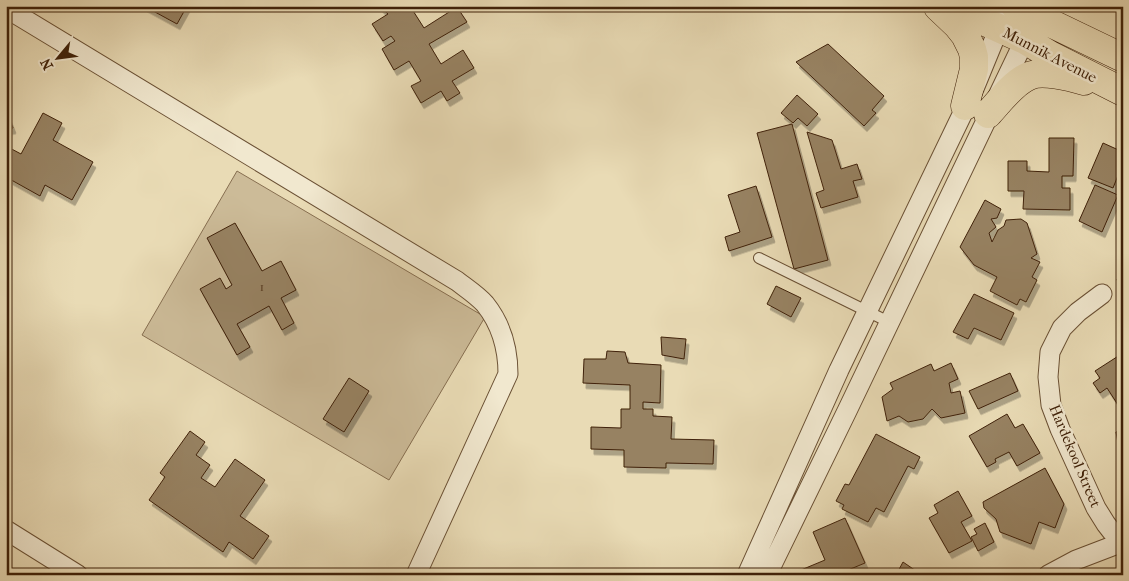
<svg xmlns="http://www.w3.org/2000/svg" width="1129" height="581" viewBox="0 0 1129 581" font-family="'IM FELL French Canon',serif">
<defs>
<filter id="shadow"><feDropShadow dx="3" dy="5.5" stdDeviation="0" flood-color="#0004"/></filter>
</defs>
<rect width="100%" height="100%" fill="#e9dbb5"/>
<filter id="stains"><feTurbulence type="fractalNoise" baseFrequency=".004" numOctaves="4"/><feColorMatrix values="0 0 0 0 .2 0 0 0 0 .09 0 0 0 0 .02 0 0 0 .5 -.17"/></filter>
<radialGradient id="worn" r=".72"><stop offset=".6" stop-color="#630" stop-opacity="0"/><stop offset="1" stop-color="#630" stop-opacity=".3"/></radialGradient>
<path fill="#ccbb98" stroke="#866e50" d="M237 171 485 317 389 480 142 335Z"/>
<path fill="#978262" stroke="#3f2109" filter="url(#shadow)" d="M144 6H187L177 24Z
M379 6H410L424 28 457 7 467 22 429 44 441 64 463 50 474 68 452 81 460 93 447 101 441 91 421 103 411 86 421 81 409 61 394 70 382 49 395 41 391 36 383 41 372 24 388 14Z
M828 44 884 96 872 110 876 113 864 126 796 62Z
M797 95 818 114 807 126 798 118 793 123 781 113Z
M6 110 13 128 6 130Z
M43 113 62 123 53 140 93 162 72 200 45 185 40 196 6 177V146L21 154Z
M792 124 828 260 794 269 757 133Z
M807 132 832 140 841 169 857 164 862 179 853 181 858 197 821 208 816 193 824 190Z
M1049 138H1074L1073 176H1062V188H1070V210L1023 209 1024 191H1008V161H1027V171L1049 172Z
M1103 143 1123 152V163L1113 188 1088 178Z
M1095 185 1118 195 1102 232 1079 221Z
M756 186 772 237 729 251 725 237 740 232 728 195Z
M985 200 1001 209 997 218 991 219 996 227 989 233 992 242 998 230 1004 226 1006 220 1021 219 1027 223 1037 254 1031 258 1040 262 1032 277 1037 280 1026 302 1020 299 1017 305 990 291 997 277 974 265 960 247Z
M235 223 262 271 281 261 296 290 281 298 294 323 282 330 269 306 237 324 250 347 237 355 200 289 220 278 226 289 232 285 207 238Z
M1123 278V303L1117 279Z
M776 286 801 298 791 317 767 304Z
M974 294 1014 313 1001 340 974 328 968 339 953 332Z
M661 337 686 339 684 359 662 355Z
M607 351 625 352 628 363 661 365 660 403 643 402V409H653V416L672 417 671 439 714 440 713 464 666 463V468L624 467V450L591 449V427L621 428V409H630V385L583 383 584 359H606Z
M1123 353V406L1120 408 1107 388 1100 393 1093 383 1100 378 1095 371Z
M951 363 958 379 949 383 951 393 960 391 965 413 941 418 932 409 923 419 908 422 899 416 887 421 882 397 893 389 890 383 931 364 934 371Z
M1010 373 1018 391 978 409 969 391Z
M349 378 369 391 344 432 323 419Z
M1007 414 1015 428 1023 424 1040 453 1017 466 1009 452 995 459 996 462 987 467 969 436Z
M1123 430V454L1120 455 1116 432Z
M190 431 205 442 196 455 210 465 201 478 215 487 235 459 265 480 240 516 269 536 253 559 229 542 223 552 149 500 165 477 160 473Z
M876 434 920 457 914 469 908 466 884 512 876 508 868 522 842 509 844 505 836 501 845 484 849 485Z
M1045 468 1064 504 1055 528 1039 522 1031 544 1000 532 996 519 984 508 983 502Z
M958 491 972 516 961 522 972 541 949 553 929 518 938 513 934 505Z
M845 518 865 563 841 573V575H803L801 570 825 560 813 532Z
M985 523 994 542 978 551 971 537 977 534 974 529Z
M903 562 922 575H896Z"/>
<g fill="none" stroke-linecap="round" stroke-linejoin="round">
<defs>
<path id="lane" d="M759 258 889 322"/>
<path id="street" d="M6 8 457 281C466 288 477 295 485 304 501 324 508 348 508 374L416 575
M1102 294 1078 312 1062 328 1050 352 1048 377 1051 405 1060 429 1096 508 1106 524 1120 542H1123
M6 530 78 575
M747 575 839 370 971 96 1008 6
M767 575 847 411 1029 31
M1048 575 1076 560 1123 542"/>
<path id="primary" d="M950 6 1025 40 1050 55 1123 92
M1015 6 1123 58
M938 7 957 25 965 35 972 49 974 57V69L965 106
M988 114C999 102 1014 82 1029 76 1042 70 1070 77 1084 81"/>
</defs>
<use href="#lane" stroke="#6a5034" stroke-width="12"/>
<use href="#street" stroke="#6a5034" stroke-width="21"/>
<use href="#primary" stroke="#3f2109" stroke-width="29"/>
<use href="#lane" stroke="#f1e8cf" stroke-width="10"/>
<use href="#street" stroke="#f1e8cf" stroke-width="19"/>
<use href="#primary" stroke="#e9dbb5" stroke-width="28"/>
</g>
<g text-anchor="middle" stroke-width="5" stroke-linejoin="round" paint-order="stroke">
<g font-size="12" fill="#55391f">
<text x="262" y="291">1</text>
</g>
<g font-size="15" fill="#3f2109" stroke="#f1e8cf">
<text transform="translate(1050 55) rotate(27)" y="5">Munnik Avenue</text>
<text transform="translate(1075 456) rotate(67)" y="5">Hardekool Street</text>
</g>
</g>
<rect width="1129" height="581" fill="none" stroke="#e9dbb5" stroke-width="25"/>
<rect x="8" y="8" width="1114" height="566" fill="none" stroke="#3f2109" stroke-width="2.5"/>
<rect x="12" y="12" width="1104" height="556" fill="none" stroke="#3f2109"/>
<g transform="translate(58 58) rotate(241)" stroke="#f1e8cf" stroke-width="4" paint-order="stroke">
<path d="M0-4L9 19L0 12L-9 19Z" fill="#3f2109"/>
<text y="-8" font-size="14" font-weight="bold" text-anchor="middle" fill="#3f2109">N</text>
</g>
<rect width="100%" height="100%" filter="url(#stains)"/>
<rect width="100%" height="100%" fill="url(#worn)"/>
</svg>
